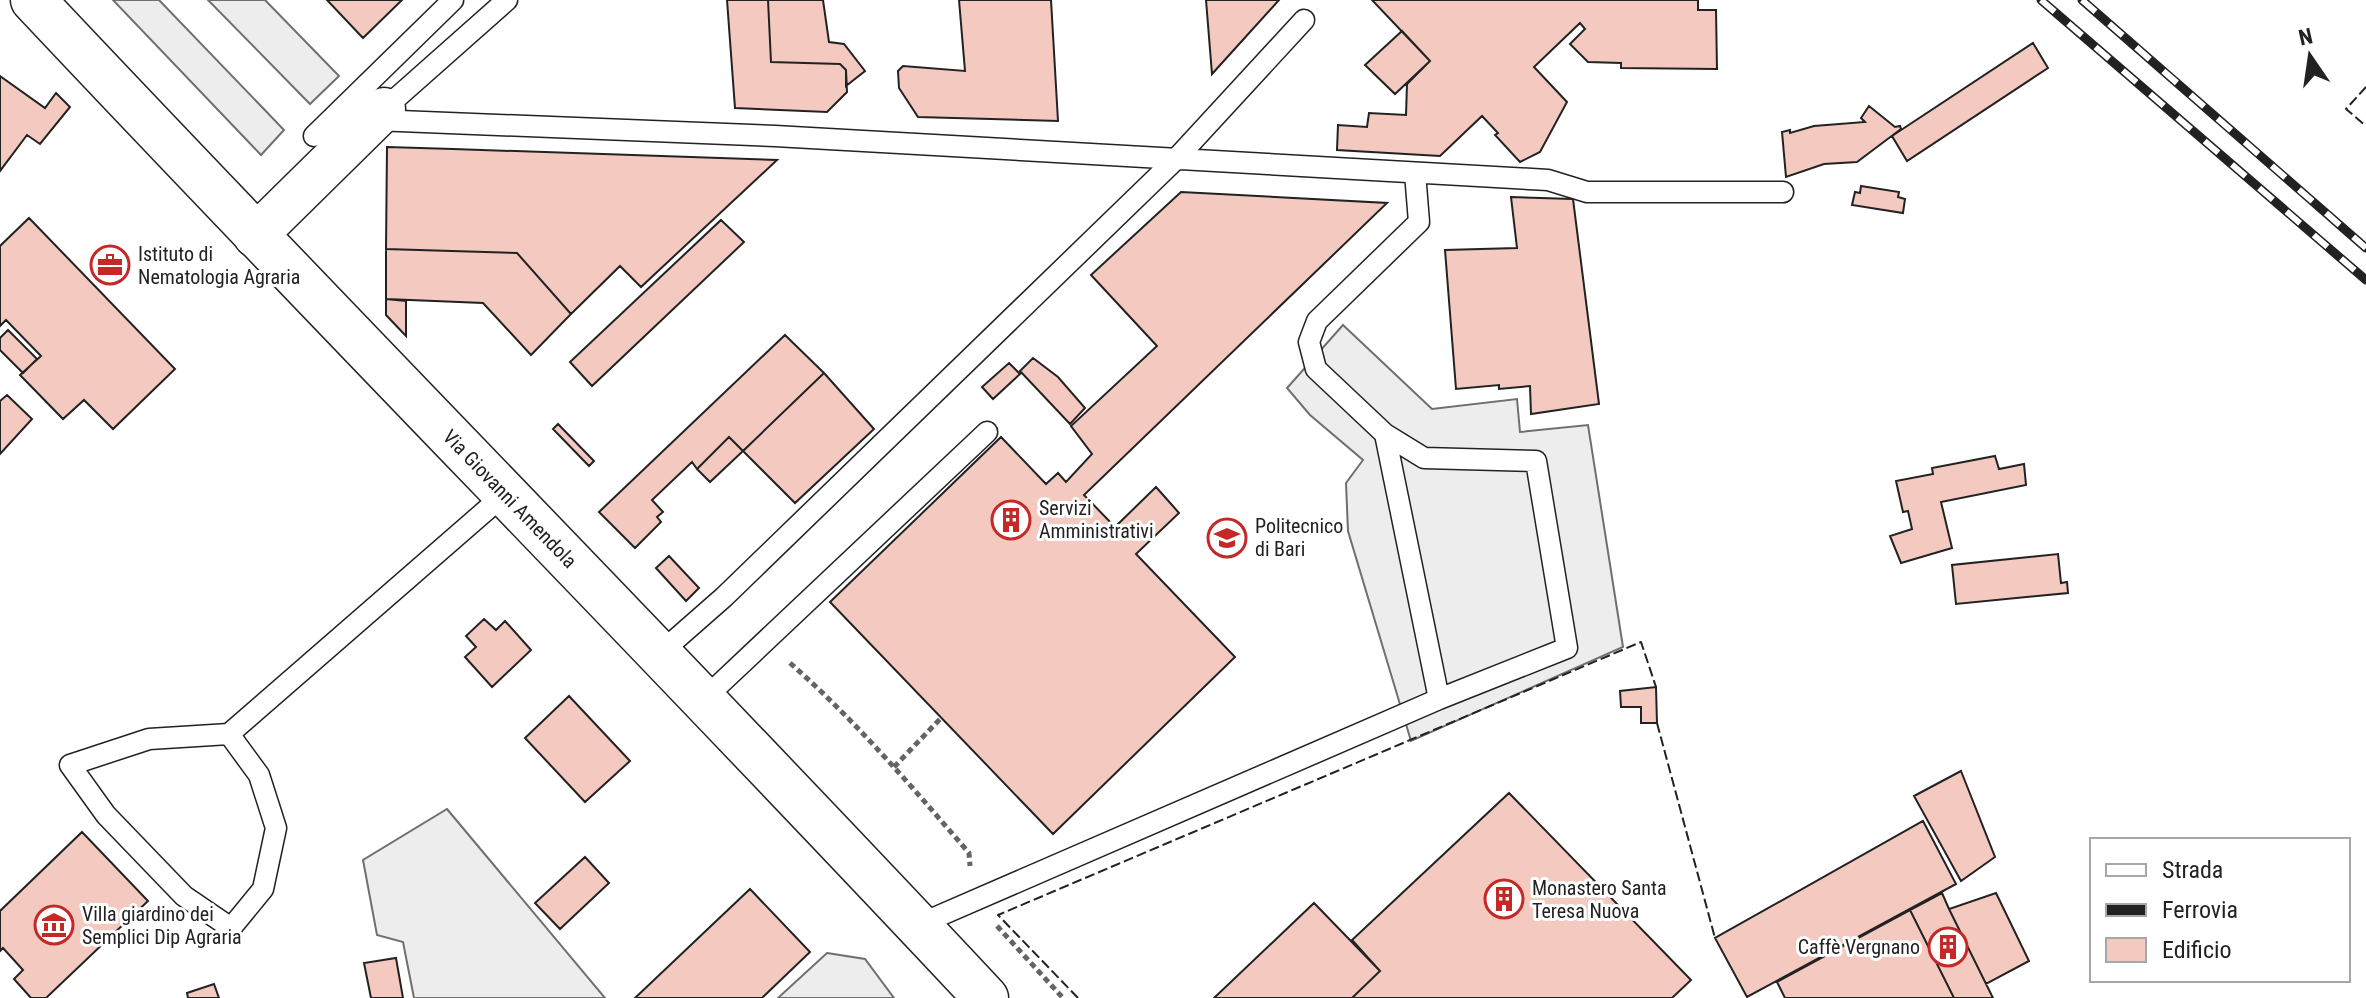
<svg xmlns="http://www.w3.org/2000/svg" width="2366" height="998" viewBox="0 0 2366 998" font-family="'Roboto Condensed',sans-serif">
<rect width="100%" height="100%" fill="#fff"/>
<path fill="#ededed" stroke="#6f6f6f" stroke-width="2" d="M113 0H159L284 130 261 155Z
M208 0H265L339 76 310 104Z
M1343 325 1432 409 1517 399 1520 432 1588 425 1623 647 1411 741 1348 531 1346 483 1363 460 1310 415 1287 388Z
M447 809 605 998H414L403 942 377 935 363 860Z
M827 953 865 959 894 998H778Z"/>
<path fill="#f3c9c0" stroke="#222" stroke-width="2" d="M327 0H402L363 38Z
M727 0H768L771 62 840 64 846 70 847 92 827 112 735 108Z
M768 0H823L829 42 844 44 865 71 846 86V70L840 64 771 62Z
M959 0H1051L1058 121 918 117 899 88 898 71 903 66 965 71Z
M1206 0H1279L1212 74Z
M1372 0H1698V10H1716L1717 69 1621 68V63L1588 62 1570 44 1585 29 1580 23 1534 67 1567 102 1540 152 1520 162 1495 135 1498 133 1482 116 1440 156 1337 150 1338 125 1367 127 1369 113 1406 115 1407 84 1430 61Z
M1402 31 1430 61 1395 94 1365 65Z
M2033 43 2048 68 1907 161 1892 136Z
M0 76 45 108 56 93 70 107 40 144 27 135 0 171Z
M1869 106 1895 127 1900 126 1901 129 1857 162 1824 164 1786 177 1782 132 1790 130V133L1814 126 1865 122 1861 118Z
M387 147 453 149 777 160 641 287 620 266 571 314 517 253 386 249Z
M1861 186 1899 192 1898 197 1905 199 1903 213 1852 205 1855 192 1860 193Z
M1181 192 1387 203 1084 495 1115 527 1156 487 1172 505 1179 513 1136 554 1235 657 1053 834 830 602 1001 437 1046 484 1058 473 1066 482 1092 454 1071 426 1157 346 1091 275Z
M1511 197 1573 199 1599 404 1531 414 1530 386 1499 389V385L1456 389 1445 250 1517 248Z
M29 218 175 369 113 429 84 400 63 419 20 375 41 356 6 320 0 326V246Z
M721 220 744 242 592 386 570 362Z
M386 249 517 253 571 314 531 355 483 303 386 299Z
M386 299 406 301V336L386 315Z
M8 330 37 359 23 373 0 350V338Z
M785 335 824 373 743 451 729 437 697 469 692 462 652 500 663 512 657 517 661 522 635 548 599 512Z
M1033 358 1058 377 1085 408 1070 424 1020 371Z
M1009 363 1020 374 993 399 982 387Z
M824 373 874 429 795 503 743 451Z
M7 395 32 419 0 454V401Z
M558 424 594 461 589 466 553 429Z
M729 437 743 451 710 482 697 469Z
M1995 456 1999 469 2024 464 2026 485 1941 502 1952 548 1901 563 1890 536 1912 529 1908 511 1903 512 1896 481 1933 474 1932 468Z
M2058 554 2061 583 2067 582 2068 593 1956 604 1952 565Z
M669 556 699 588 686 601 656 568Z
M484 619 496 630 505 621 531 650 492 687 465 657 476 647 466 636Z
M1656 687 1657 723H1641V707H1621L1620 691Z
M569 696 630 761 585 802 525 738Z
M1961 771 1995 857 1961 881 1914 796Z
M1509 793 1691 980 1672 998H1352L1380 971 1352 940Z
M1923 821 1956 884 1747 997 1715 938Z
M82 832 148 901 46 998H31L14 979 23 970 3 948 0 951V911Z
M585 857 609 883 560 929 535 903Z
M750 889 810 952 762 998H635Z
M1942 893 1949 909 1993 998H1954L1910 910Z
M1996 893 2029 961 1986 984 1949 909Z
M1314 903 1380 971 1352 998H1214Z
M1910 910 1954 998H1785L1777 982Z
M396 958 403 998H371L364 963Z
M214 984 219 998H188L187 993Z"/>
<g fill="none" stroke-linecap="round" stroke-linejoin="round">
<defs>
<path id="service" d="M384 109 507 0
M375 120 775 136 1548 180 1587 192H1783
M314 136 453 0
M1385 434 1439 699
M659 654 724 597 1175 160 1304 20
M704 699 987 432
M229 734 259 775 276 828 263 889 231 928 184 896 106 815 70 765 149 739 229 734 506 493
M918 925 1439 699 1567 648 1536 461 1424 458 1385 434 1316 369 1309 342 1317 321 1419 222 1415 173"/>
<path id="minor" d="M255 236 384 109"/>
<g id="secondary">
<path id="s1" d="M33 0C348 335 672 662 986 998"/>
</g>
</defs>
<use href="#service" stroke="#222" stroke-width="23"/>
<use href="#minor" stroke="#222" stroke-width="45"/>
<use href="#secondary" stroke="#222" stroke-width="47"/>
<path stroke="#646464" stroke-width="5" stroke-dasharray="6 4" stroke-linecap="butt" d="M790 663C855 720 912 787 969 853L970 866
M894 767 942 717
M997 926 1063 998"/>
<use href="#service" stroke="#fff" stroke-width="20"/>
<use href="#minor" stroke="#fff" stroke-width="42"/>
<use href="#secondary" stroke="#fff" stroke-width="44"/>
<defs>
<path id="rail" d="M2041 0 2366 280
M2082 0 2366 248"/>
</defs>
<use href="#rail" stroke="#222" stroke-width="9"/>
<use href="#rail" stroke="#fff" stroke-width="6" stroke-dasharray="18" stroke-linecap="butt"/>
<path stroke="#222" stroke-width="2" stroke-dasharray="10 4" stroke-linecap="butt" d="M2366 87 2346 109 2366 126
M1657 723 1715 938
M1078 998 998 915 1641 642 1656 687"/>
</g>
<defs>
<symbol id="office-ring" viewBox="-11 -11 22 22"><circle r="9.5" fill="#fff" stroke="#c62828" stroke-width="1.5"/><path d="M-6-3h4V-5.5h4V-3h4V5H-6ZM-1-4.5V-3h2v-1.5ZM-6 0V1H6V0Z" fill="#c62828"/></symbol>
<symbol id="building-ring" viewBox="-11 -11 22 22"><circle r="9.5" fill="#fff" stroke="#c62828" stroke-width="1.5"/><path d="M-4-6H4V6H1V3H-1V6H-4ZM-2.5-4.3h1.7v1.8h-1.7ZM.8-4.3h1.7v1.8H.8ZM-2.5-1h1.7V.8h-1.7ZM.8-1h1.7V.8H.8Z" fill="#c62828"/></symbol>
<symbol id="university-ring" viewBox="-11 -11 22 22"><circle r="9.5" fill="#fff" stroke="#c62828" stroke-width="1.5"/><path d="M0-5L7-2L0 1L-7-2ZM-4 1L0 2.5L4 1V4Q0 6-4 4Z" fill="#c62828"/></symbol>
<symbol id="museum-ring" viewBox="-11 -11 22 22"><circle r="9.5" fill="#fff" stroke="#c62828" stroke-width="1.5"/><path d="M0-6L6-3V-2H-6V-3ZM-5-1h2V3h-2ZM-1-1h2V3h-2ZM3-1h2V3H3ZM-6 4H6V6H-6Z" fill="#c62828"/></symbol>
</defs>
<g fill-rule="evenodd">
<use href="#office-ring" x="88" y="243" width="44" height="44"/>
<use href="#building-ring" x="989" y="498" width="44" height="44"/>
<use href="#university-ring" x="1205" y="516" width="44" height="44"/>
<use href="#building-ring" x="1482" y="877" width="44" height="44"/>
<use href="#museum-ring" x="32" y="903" width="44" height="44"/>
<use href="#building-ring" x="1926" y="925" width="44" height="44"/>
</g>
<g text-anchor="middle" stroke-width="6" stroke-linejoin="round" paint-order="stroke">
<g font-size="20" fill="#222" stroke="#fff" text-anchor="start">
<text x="138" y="261">Istituto di<tspan x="138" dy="23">Nematologia Agraria</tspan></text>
<text x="1039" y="515">Servizi<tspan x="1039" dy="23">Amministrativi</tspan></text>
<text x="1255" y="533">Politecnico<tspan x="1255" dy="23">di Bari</tspan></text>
<text x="1532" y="895">Monastero Santa<tspan x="1532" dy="23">Teresa Nuova</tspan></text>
<text x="82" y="921">Villa giardino dei<tspan x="82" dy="23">Semplici Dip Agraria</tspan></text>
<text x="1920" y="954" text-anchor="end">Caffè Vergnano</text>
</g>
<g font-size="20" fill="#222" stroke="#fff">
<text dy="7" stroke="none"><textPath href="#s1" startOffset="690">Via Giovanni Amendola</textPath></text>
</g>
</g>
<rect x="2090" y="838" width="260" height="144" fill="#ffffff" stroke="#a7a7a7" stroke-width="2"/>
<rect x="2106" y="864" width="40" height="12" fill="#ffffff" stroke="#a7a7a7" stroke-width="2"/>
<text x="2162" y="878" font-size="24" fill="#222222">Strada</text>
<rect x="2106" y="904" width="40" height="12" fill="#222222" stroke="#a7a7a7" stroke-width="2"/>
<text x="2162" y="918" font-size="24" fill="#222222">Ferrovia</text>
<rect x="2106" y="938" width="40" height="24" fill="#f3c9c0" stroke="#a7a7a7" stroke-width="2"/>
<text x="2162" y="958" font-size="24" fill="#222222">Edificio</text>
<g transform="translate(2310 56) rotate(347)" stroke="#ffffff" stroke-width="6" paint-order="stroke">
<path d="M0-6L14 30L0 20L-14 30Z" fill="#222222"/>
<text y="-12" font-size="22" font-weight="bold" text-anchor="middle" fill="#222222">N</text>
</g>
</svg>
